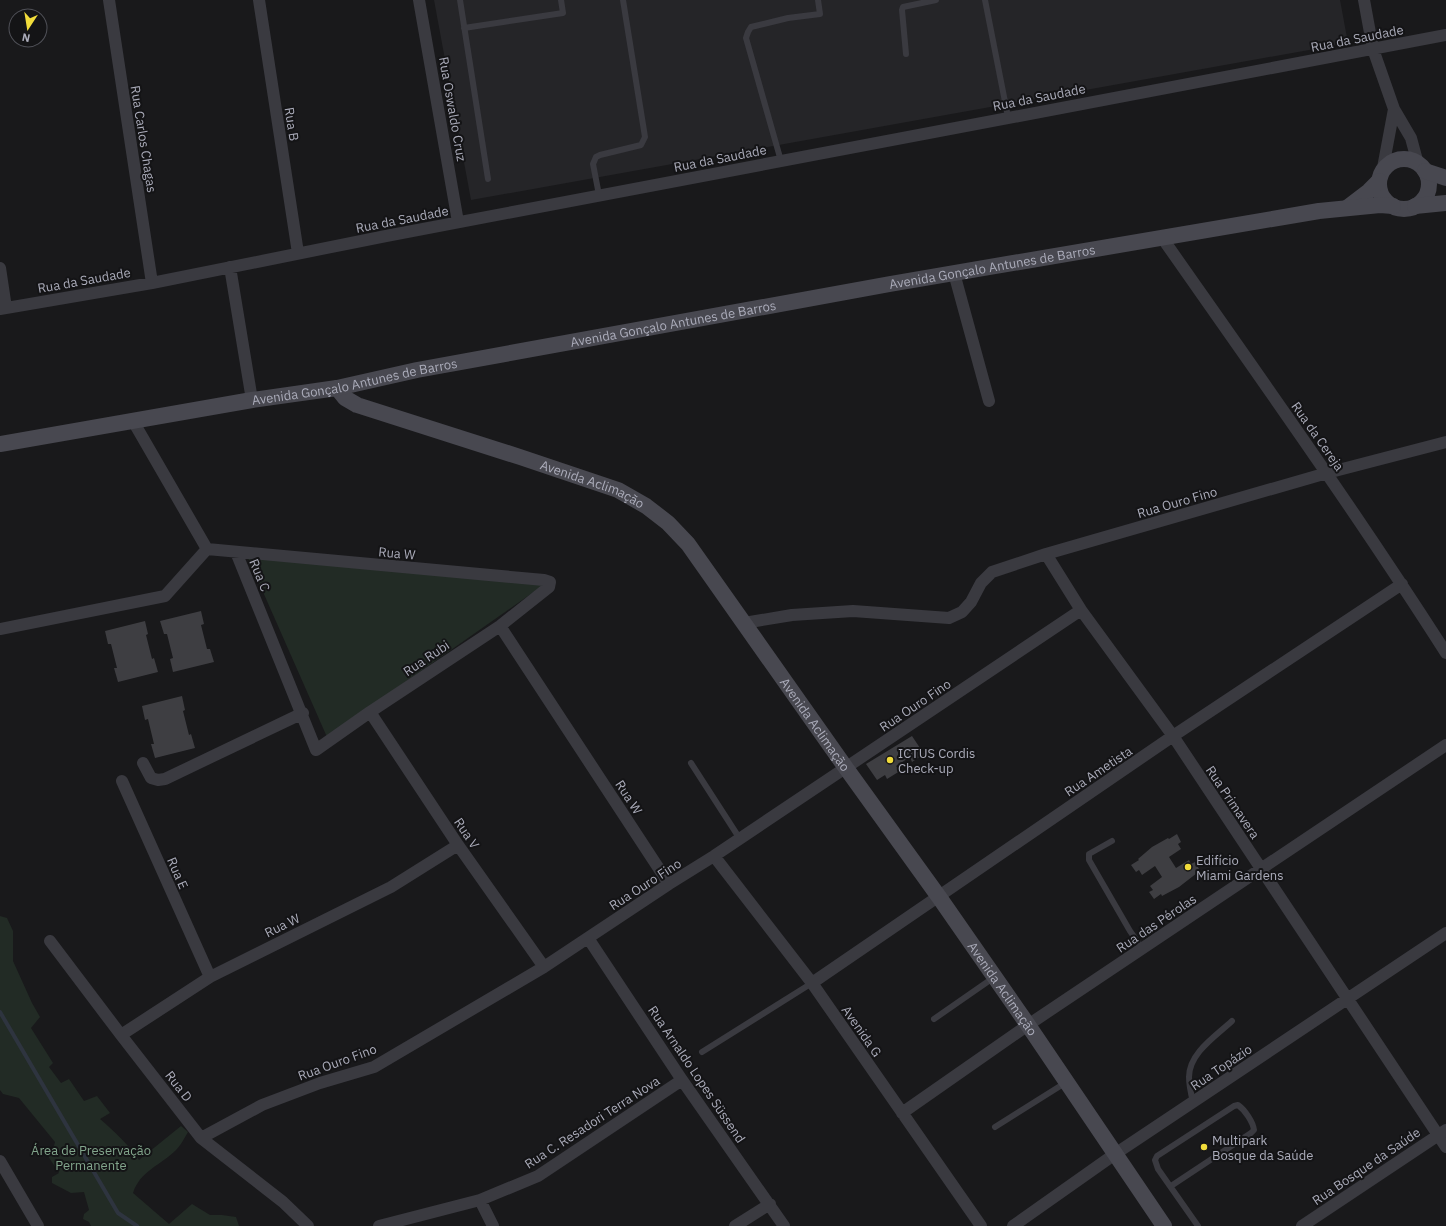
<svg xmlns="http://www.w3.org/2000/svg" width="1446" height="1226" viewBox="0 0 1446 1226" font-family="'IBM Plex Sans',sans-serif">
<rect width="100%" height="100%" fill="#19191b"/>
<path fill="#252528" d="M434 0H1340L1348 43 471 200Z"/>
<path fill="#222b25" d="M248 558 545 584 327 737Z
M0 916 7 918 13 931V961L32 1003 40 1017 31 1028 53 1063 49 1067 61 1083 69 1079 84 1101 97 1096 110 1113 100 1119C115 1132 128 1144 139 1160L181 1126 188 1132C185 1137 181 1145 176 1150 161 1165 140 1171 133 1193L169 1224 192 1204 210 1215H222L236 1217 239 1226H91L89 1222 83 1219 84 1214 89 1210 84 1192 71 1193 52 1183V1177L59 1173 46 1153 54 1146 55 1142 19 1098 3 1094 0 1090Z"/>
<g fill="none" stroke-linecap="round" stroke-linejoin="round">
<path stroke="#2e343f" stroke-width="4" d="M0 1012 118 1213 137 1226"/>
</g>
<path fill="#3e3e42" d="M201 611 204 624 201 625 207 649H210L214 662 173 672 170 659 173 658 167 634H164L160 621Z
M145 621 148 634 146 635 152 659 154 658 158 672 118 682 114 668H117L111 644H108L105 631Z
M182 696 185 710 183 711 189 735 191 734 195 748 155 758 151 744H154L148 719 145 720 142 706Z
M912 736 924 754 912 762 910 757 896 766 900 771 887 779 885 775 877 780 866 764Z
M1177 834 1181 842 1178 844 1181 849 1169 857 1176 868 1189 860 1191 864 1195 862 1199 869 1196 871 1197 873 1179 887 1162 896 1161 894 1154 899 1149 892 1153 890 1150 886 1162 877 1155 866 1142 875 1139 870 1136 872 1131 865 1139 860 1138 859 1152 847 1168 838 1169 839Z"/>
<g fill="none" stroke-linecap="round" stroke-linejoin="round">
<path stroke="#3a3a40" stroke-width="6" d="M460 0 488 179
M985 0 1008 117
M464 28 563 13 561 0
M906 54 902 10 903 7 936 0
M781 161 746 38 748 32 751 27 788 18 820 14 818 0
M599 195 593 164 596 157 600 155 641 145 645 137 623 0
M691 763 740 839
M1112 841 1089 854V860L1130 931 1142 948
M934 1019 993 978
M702 1052 812 983
M1193 1102C1191 1094 1189 1085 1189 1077 1189 1053 1216 1036 1232 1021
M995 1127 1065 1083
M1171 1186 1251 1133 1254 1130C1253 1122 1245 1110 1238 1105L1234 1106 1157 1156 1155 1160 1158 1169 1198 1226"/>
<path stroke="#3a3a40" stroke-width="12" d="M109 0 152 283
M259 0 298 253
M419 0 458 222
M1364 0 1373 49 1394 109 1411 138 1418 164
M1382 173 1394 109
M1163 239C1259 376 1356 512 1446 653
M230 267 252 400
M0 268 6 308
M954 273 989 401
M0 309 152 283 386 236 1446 35
M133 421 207 549 544 580 550 582 549 587 500 626 370 712 316 750 236 552
M1046 554 1081 610 1173 736 1446 1147
M744 623 792 615 853 611 949 618 962 612 971 602 981 583 992 572 1046 554 1327 473 1446 442
M500 626 669 884
M0 629 165 596 207 549
M370 712 458 845 544 967
M143 763 151 778 158 780 165 779 303 713
M122 781 210 977
M714 856 812 983 981 1226
M588 938 682 1080 784 1226
M50 941 121 1035 201 1138 283 1202 308 1226
M812 983 1173 736 1402 584
M121 1035 210 977 391 887 458 845
M902 1113 1028 1025 1446 745
M201 1138 262 1105 320 1083 374 1067 544 967 669 884 714 856 1081 610
M0 1161 38 1226
M480 1200 493 1226
M379 1226 480 1200 538 1176 682 1080
M735 1226 770 1204
M1013 1226 1115 1154 1446 933
M1302 1226 1446 1130"/>
<g stroke="#484850" stroke-width="16">
<circle cx="1404" cy="184" r="25"/>
<path d="M1425 171 1446 178"/>
<path d="M1415 206 1446 203"/>
<path d="M1348 207 1369 191 1379 181"/>
<path id="s1" d="M337 388 345 398 357 405 520 457 618 490 646 506 668 523 688 544 846 768 939 897 1028 1025 1164 1226"/>
<path id="s2" d="M0 444 252 400 337 388 417 370 890 284 1319 211 1380 205 1393 206"/>
</g>
</g>
<g fill="#f1dc3b" stroke="#141416" stroke-width="1.5">
<circle cx="890" cy="760" r="4"/>
<circle cx="1188" cy="867" r="4"/>
<circle cx="1204" cy="1147" r="4"/>
</g>
<g text-anchor="middle" stroke-width="4" stroke-linejoin="round" paint-order="stroke">
<g font-size="13" fill="#abacba" stroke="#141416">
<text transform="translate(1357 38) rotate(-11)" y="5">Rua da Saudade</text>
<text transform="translate(1039 97) rotate(-11)" y="5">Rua da Saudade</text>
<text transform="translate(453 109) rotate(80)" y="5">Rua Oswaldo Cruz</text>
<text transform="translate(292 124) rotate(81)" y="5">Rua B</text>
<text transform="translate(144 139) rotate(81)" y="5">Rua Carlos Chagas</text>
<text transform="translate(720 158) rotate(-11)" y="5">Rua da Saudade</text>
<text transform="translate(402 219) rotate(-11)" y="5">Rua da Saudade</text>
<text dy="5" stroke="none"><textPath href="#s2" startOffset="1008">Avenida Gonçalo Antunes de Barros</textPath></text>
<text transform="translate(84 280) rotate(-10)" y="5">Rua da Saudade</text>
<text dy="5" stroke="none"><textPath href="#s2" startOffset="684">Avenida Gonçalo Antunes de Barros</textPath></text>
<text dy="5" stroke="none"><textPath href="#s2" startOffset="360">Avenida Gonçalo Antunes de Barros</textPath></text>
<text transform="translate(1318 436) rotate(55)" y="5">Rua da Cereja</text>
<text dy="5" stroke="none"><textPath href="#s1" startOffset="275">Avenida Aclimação</textPath></text>
<text transform="translate(1177 502) rotate(-16)" y="5">Rua Ouro Fino</text>
<text transform="translate(397 553) rotate(5)" y="5">Rua W</text>
<text transform="translate(260 575) rotate(68)" y="5">Rua C</text>
<text transform="translate(426 658) rotate(-34)" y="5">Rua Rubi</text>
<text transform="translate(915 705) rotate(-34)" y="5">Rua Ouro Fino</text>
<text dy="5" stroke="none"><textPath href="#s1" startOffset="611">Avenida Aclimação</textPath></text>
<text transform="translate(1098 771) rotate(-34)" y="5">Rua Ametista</text>
<text transform="translate(629 797) rotate(57)" y="5">Rua W</text>
<text transform="translate(1233 802) rotate(56)" y="5">Rua Primavera</text>
<text transform="translate(467 833) rotate(56)" y="5">Rua V</text>
<text transform="translate(178 873) rotate(66)" y="5">Rua E</text>
<text transform="translate(645 884) rotate(-33)" y="5">Rua Ouro Fino</text>
<text transform="translate(1156 923) rotate(-34)" y="5">Rua das Pérolas</text>
<text transform="translate(282 925) rotate(-26)" y="5">Rua W</text>
<text dy="5" stroke="none"><textPath href="#s1" startOffset="935">Avenida Aclimação</textPath></text>
<text transform="translate(862 1031) rotate(55)" y="5">Avenida G</text>
<text transform="translate(337 1062) rotate(-20)" y="5">Rua Ouro Fino</text>
<text transform="translate(1221 1067) rotate(-34)" y="5">Rua Topázio</text>
<text transform="translate(697 1074) rotate(56)" y="5">Rua Arnaldo Lopes Süssend</text>
<text transform="translate(179 1086) rotate(52)" y="5">Rua D</text>
<text transform="translate(592 1122) rotate(-33)" y="5">Rua C. Resadori Terra Nova</text>
<text transform="translate(1366 1166) rotate(-34)" y="5">Rua Bosque da Saúde</text>
</g>
<g font-size="13" fill="#abacba" stroke="#141416" text-anchor="start">
<text x="898" y="758">ICTUS Cordis<tspan x="898" dy="15">Check-up</tspan></text>
<text x="1196" y="865">Edifício<tspan x="1196" dy="15">Miami Gardens</tspan></text>
<text x="1212" y="1145">Multipark<tspan x="1212" dy="15">Bosque da Saúde</tspan></text>
</g>
<g font-size="13" fill="#82a58c" stroke="#141416">
<text x="91" y="1155">Área de Preservação<tspan x="91" dy="15">Permanente</tspan></text>
</g>
</g>
<g transform="translate(28 28) rotate(192)"><circle r="19" fill="#141416" stroke="#505158"/>
<path d="M0-3L7 15L0 10L-7 15Z" fill="#f1dc3b"/>
<text y="-6" font-size="11" font-weight="bold" text-anchor="middle" fill="#abacba">N</text>
</g>
</svg>
